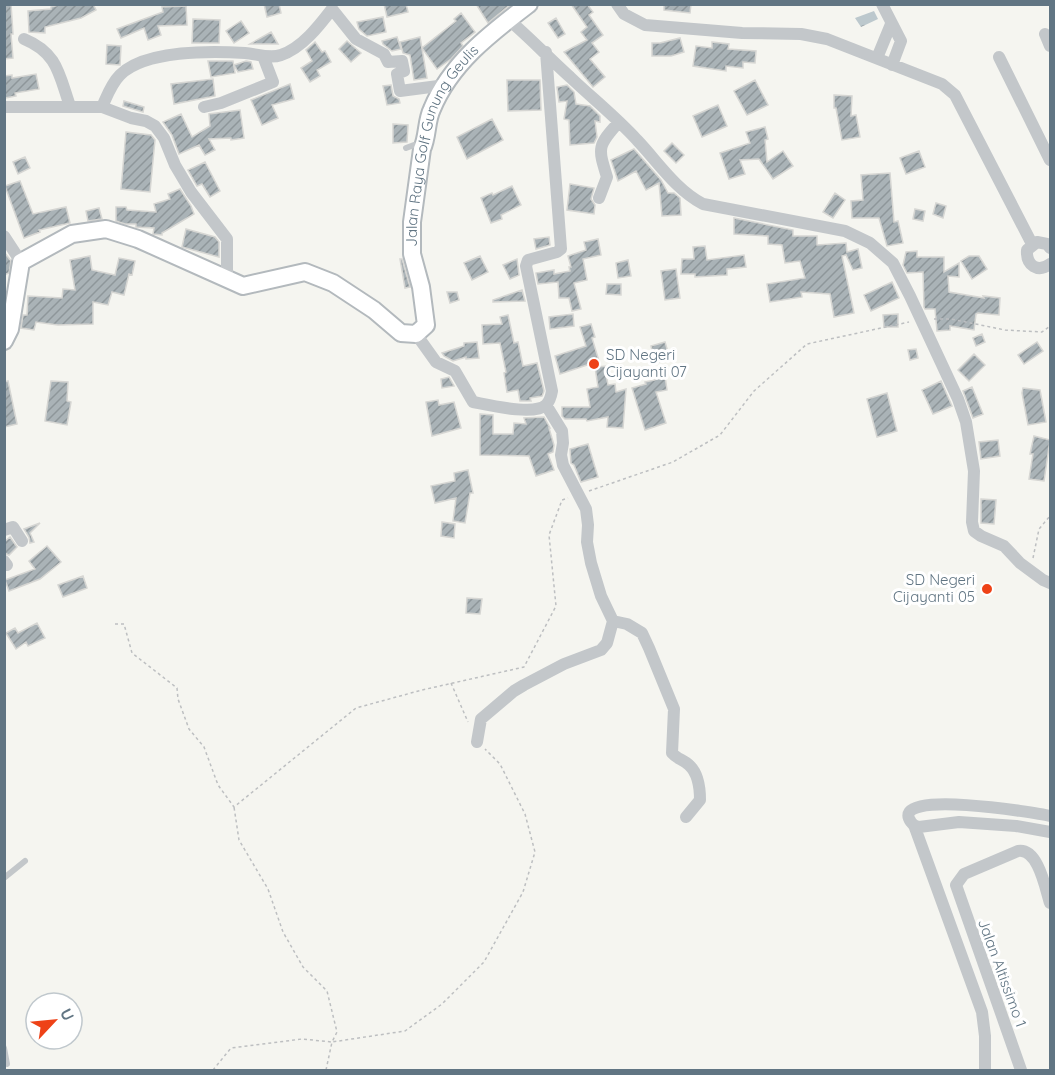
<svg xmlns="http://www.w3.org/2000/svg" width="1055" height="1075" viewBox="0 0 1055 1075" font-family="Quicksand,sans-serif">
<defs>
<pattern id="water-ripples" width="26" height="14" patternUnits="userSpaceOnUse" patternTransform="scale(1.5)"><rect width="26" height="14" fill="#bcc8cd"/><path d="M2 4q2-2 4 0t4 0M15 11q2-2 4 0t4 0" fill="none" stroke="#9ca7ac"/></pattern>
<pattern id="building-hatch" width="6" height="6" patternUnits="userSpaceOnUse" patternTransform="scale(1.5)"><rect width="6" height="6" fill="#aab3b7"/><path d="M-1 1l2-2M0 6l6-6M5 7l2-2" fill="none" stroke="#8e969a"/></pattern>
</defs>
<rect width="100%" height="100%" fill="#f5f5f0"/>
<path fill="url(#water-ripples)" d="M874 11 878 19 861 27 855 18Z"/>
<path fill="url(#building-hatch)" stroke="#d6d6d3" stroke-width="1.5" d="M4 4H11L13 34H11L13 58 4 59Z
M62 4H93L96 10 81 18 45 27V33L29 32 28 11 51 9V7Z
M264 4H279L281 13 267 17Z
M384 4H406L408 12 387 17Z
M476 4H511L488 23Z
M571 4H587L593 12 589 15 603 35 592 43 599 52 590 59 605 77 593 87 564 52 587 40 581 32 587 27Z
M664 4H691L690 13 664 10Z
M186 6 187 25 158 26 161 35 148 40 144 28 121 38 117 29 163 12 162 7Z
M461 13 475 32 461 43 463 46 451 59 437 69 422 48 456 21 454 19Z
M383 17 386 32 367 36 359 29 357 22Z
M556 18 565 34 558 38 548 23Z
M193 19 220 20 219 43H192Z
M241 21 249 33 234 43 226 31Z
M271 32 278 44H250Z
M397 37 401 49 392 51 383 44 382 41Z
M420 37 427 78 414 80 410 55 403 53 400 42Z
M680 38 684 52 671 56H652V43H660Z
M347 41 361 53 351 62 339 49Z
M315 42 322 52 325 51 331 62 317 70 320 76 310 82 301 68 312 61 306 50Z
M712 42 729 44 728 49 756 51 755 63 743 62V68L726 66V71L693 66 696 46 712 48Z
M107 45 121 46 120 65 106 64Z
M208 61H233L235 73 211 77Z
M246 61 251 62 253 69 238 72 234 65Z
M36 74 39 89 15 93 16 96 5 98 4 76 12 75V78Z
M213 79 215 96 174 104 171 84Z
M507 80H540L541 110 508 111Z
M755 80 768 105 747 115 734 91Z
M290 84 294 99 272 105 278 118 262 125 251 100Z
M391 85 393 96 399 99 400 103 387 105 383 86Z
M567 85 574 92 576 104 590 106 600 116V122L595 121 597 137 594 143 570 145 569 120 564 119 567 101 559 102 557 87Z
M834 95 852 96 851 116 856 115 860 137 842 140 836 108H834Z
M124 101 144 107 143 112 123 106Z
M718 105 727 126 702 137 693 116Z
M240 110 244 138 231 140V138L209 139 215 150 205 155 199 145 179 154 172 135 163 122 181 114 192 137 210 126 209 114Z
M492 119 503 140 467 159 457 137Z
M393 124 408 125 407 142 393 143Z
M765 127 768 139 765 140 767 162 783 151 793 166 773 179 759 159 740 160 745 174 729 179 720 153 750 143 746 132Z
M126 132 151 135 155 140 150 192 121 189Z
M672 143 684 155 676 163 664 151Z
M634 149 661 180 668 193H674L680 198 681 215 662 216 659 183 646 190 636 171 618 181 611 160Z
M919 151 925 167 906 174 900 158Z
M25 157 30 168 18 174 13 162Z
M205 162 220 191 210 197 202 184 197 186 188 170Z
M890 173 894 222 898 221 903 243 887 246 879 218H852L851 201 863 200 861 175Z
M20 181 33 214 66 207 70 223 39 230 40 232 24 238 5 186Z
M570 184 594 188 591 199 595 205 594 214 567 210Z
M512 186 521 205 501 215 502 219 491 223 481 198 492 193 493 195Z
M180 189 191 206 194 214 162 233V235L153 234 154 228 136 227V224H125L116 221V207H126L127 210 156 212 154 204 170 199 168 194Z
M835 193 845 200 833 218 823 212Z
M936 203 946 206 943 218 933 214Z
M99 208 102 219 88 221 86 211Z
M915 209 925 211 923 221 913 219Z
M734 218 793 230V236H817V245L846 243 847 252 858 249 862 268 853 270 846 255 842 256 854 313 834 317 830 294 801 292 802 297 770 302 767 284 805 278 800 261 785 263 782 245 768 244V236L734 234Z
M186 229 215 237 219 242V257L182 247Z
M549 237 550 245 536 249 534 239Z
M598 239 601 255 583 259 587 280 574 283 581 309 572 311 569 298H559L558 282 538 284 536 273 554 270V274L570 271 569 267H571L568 256 586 250 584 242Z
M705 246 707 260 744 255 746 267 727 269V275L695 277V274H681L682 259H694L693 247Z
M917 251V257H944V272L959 263V277L948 276 949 292 984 298 983 296 1000 298 999 315 978 313 976 314 974 330 950 326V330L937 331 935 309H925L924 307 923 272 907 273 903 265 906 252Z
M4 252 11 261 9 273 4 275Z
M90 256 92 270 115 275 119 258 135 261 132 275 129 274 124 295 112 292 108 305 93 302V324L58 325 36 322 34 330 21 328 23 315H27L28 296 62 298 63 289 75 290 70 260Z
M480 256 488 272 472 280 464 263Z
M969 256H979L987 269 972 279 961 261Z
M400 259H402L410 287 405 288Z
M517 259 519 275 510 279 503 265Z
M628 260 631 276 618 278 616 263Z
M676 269 680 298 665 300 661 271Z
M892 282 899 298 871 311 864 295Z
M607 284H621V295L606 294Z
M522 290 525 301 493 302V300Z
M447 292H457L459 300 450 303Z
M573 314 574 326 550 329 549 317Z
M898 314V327H884L883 315Z
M508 315 514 343 518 342 523 366 537 363 544 391 542 396 530 398 531 401H520L518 390 507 392 504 373 506 372 500 343 483 344 482 325 502 324 500 317Z
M591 324 595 337 592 338 599 361 560 374 555 356 586 346 580 327Z
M982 334 985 342 976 346 973 338Z
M477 342 479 358 466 359V357L453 361 444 356 442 353 464 346V343Z
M665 342 670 359 655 363 651 346Z
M1037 342 1043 351 1024 364 1018 355Z
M916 349 918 358 910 360 908 350Z
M974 354 985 365 969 381 958 370Z
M609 366 610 374 606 375 608 385 615 384 616 392 626 389 623 428 607 427 608 417 587 421 586 419H565L562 416V407H590L587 389 598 387 595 367Z
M665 376 667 390 656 392 666 423 645 430 632 388 646 384 645 382 655 380V378Z
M449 377 454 386 442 388 441 379Z
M8 381 17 424 4 427V382Z
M51 381 68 382 67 401 71 402 67 425 45 421Z
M941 381 952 406 933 414 922 390Z
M972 387 983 414 973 418 963 391Z
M1023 388 1040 390 1046 422 1028 425 1022 393Z
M887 393 897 431 877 437 867 399Z
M438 400 439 405 454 402 461 428 432 436 426 402Z
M480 414 493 415V434H513L514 423 526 424 524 418 544 417 550 428H549L554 445 553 452 548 454 554 470 536 476 529 456 480 455Z
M1034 436 1050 440 1044 481 1029 479 1033 454H1030Z
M998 440 1000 456 981 459 979 442Z
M588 444 598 477 581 482 574 465 571 463 570 449Z
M468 470 473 493H470L465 523 453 521 456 498 435 503 431 486 455 481 454 473Z
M981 499 996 500 994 524 981 523Z
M442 522 455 524 454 538 441 536Z
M40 523 30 533 34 542 30 543 29 537 24 529Z
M10 537 17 547 9 555 4 553V542Z
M47 546 61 562 40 579 9 591 5 580 35 569 29 561Z
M83 576 87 588 63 597 58 585Z
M467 598 482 599 480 614 466 613Z
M37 623 45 638 28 646 26 642 16 649 6 633 15 628 18 633Z"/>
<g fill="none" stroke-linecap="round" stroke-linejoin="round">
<defs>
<g id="secondary">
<path id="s1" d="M4 341 10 329 21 262 72 234 106 229 138 239 243 286 305 272 333 283 374 310 401 333 416 334 426 325 421 287 412 254V222L422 149C428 136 426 121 432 109 451 63 491 33 529 4"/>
</g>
</defs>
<use href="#secondary" stroke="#b3b9bd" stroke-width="20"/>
<path stroke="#bdbfc1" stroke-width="1.5" stroke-dasharray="3 3" stroke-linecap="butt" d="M934 319H951L1005 330 1042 332 1050 326
M589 491 673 462 720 435 754 391 807 344 909 322
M1033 558 1039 529 1050 516
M115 624H124L132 653 177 688 178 699 189 729 204 747 218 785 234 807 356 708 422 690 524 667 556 606 549 535 562 500 568 498
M451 683 468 722
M213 1070 231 1048 302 1039 332 1042 337 1032 327 991 303 967 283 932 268 889 239 840 234 807
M326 1070 332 1042 405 1031 442 1004 484 962 523 892 535 852 525 814 500 764 485 749"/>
<path stroke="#c3c7ca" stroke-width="6" d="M406 148 414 145 421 149
M4 878 25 861
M4 1048 7 1064"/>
<path stroke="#c3c7ca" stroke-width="12" d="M617 4 624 14 645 25 742 33 801 34 827 39 942 84 955 95 1032 244
M882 4 901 41 892 65
M509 20C530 38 549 58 570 77 592 98 616 117 637 140 658 162 675 189 703 204L845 231 870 243 893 263 910 296 958 399 966 422 974 471 972 522 974 531 981 536 1004 546 1020 563 1043 580 1050 583
M1045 34 1050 46
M24 39C58 53 59 75 70 106
M999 57 1050 160
M877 58 891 24
M4 107H102L131 118 146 121 155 126 164 138 175 165 191 192 227 239V278
M102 107C107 96 111 84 120 75 145 50 211 51 245 53 257 54 270 59 281 55 302 48 319 26 332 9L356 39 384 54 388 62 402 61 404 71 397 74 400 91 446 85
M204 107 221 103 273 82 263 56
M599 198 607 177C598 148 597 146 619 122
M4 236 21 262
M1050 248 1047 244 1037 242 1027 250C1026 266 1038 273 1050 264
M416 334 436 362 455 371 473 402C489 405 534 416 546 405 550 401 551 397 552 391L526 266 528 260 557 252 561 249 546 52
M546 405 562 431 563 443 561 455 563 465 586 509 588 525 587 542 591 563 601 596 613 621 627 624 642 633 649 648 674 709 672 753C677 759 684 760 689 765 698 773 700 789 700 800L686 817
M4 530 13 527 22 541
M4 561 7 565
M477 742 481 719 514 691 524 685 564 664 601 650 607 643 613 621
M1050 816C1038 813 887 788 911 822 914 826 915 826 919 827L959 822 1016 826 1050 832
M914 825 982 1012 985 1036V1070
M1021 1070 956 885 964 874 1018 851C1038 848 1045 887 1050 903"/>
<use href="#secondary" stroke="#fff" stroke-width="16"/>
</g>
<g fill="#ee4217" stroke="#fff" stroke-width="2">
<circle cx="594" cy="364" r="6"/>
<circle cx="987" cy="589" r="6"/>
</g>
<g text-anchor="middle" stroke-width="6" stroke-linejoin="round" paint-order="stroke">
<g font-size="15" fill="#617583" stroke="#fff">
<text dy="5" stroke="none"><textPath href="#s1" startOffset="717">Jalan Raya Golf Gunung Geulis</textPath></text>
<text transform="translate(1002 973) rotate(70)" y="5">Jalan Altissimo 1</text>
</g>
<g font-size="15" fill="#617583" stroke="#fff" text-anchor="start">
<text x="606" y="360">SD Negeri<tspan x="606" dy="17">Cijayanti 07</tspan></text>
<text x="975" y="585" text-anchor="end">SD Negeri<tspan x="975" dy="17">Cijayanti 05</tspan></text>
</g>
</g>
<rect width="1055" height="1075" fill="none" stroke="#617583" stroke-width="12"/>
<g transform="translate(54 1021) rotate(64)"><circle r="28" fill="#ffffff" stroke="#c0c8cd" stroke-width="1.5"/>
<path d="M0-4.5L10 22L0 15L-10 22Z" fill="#ee4217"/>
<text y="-9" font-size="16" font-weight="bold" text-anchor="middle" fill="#617583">U</text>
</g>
</svg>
